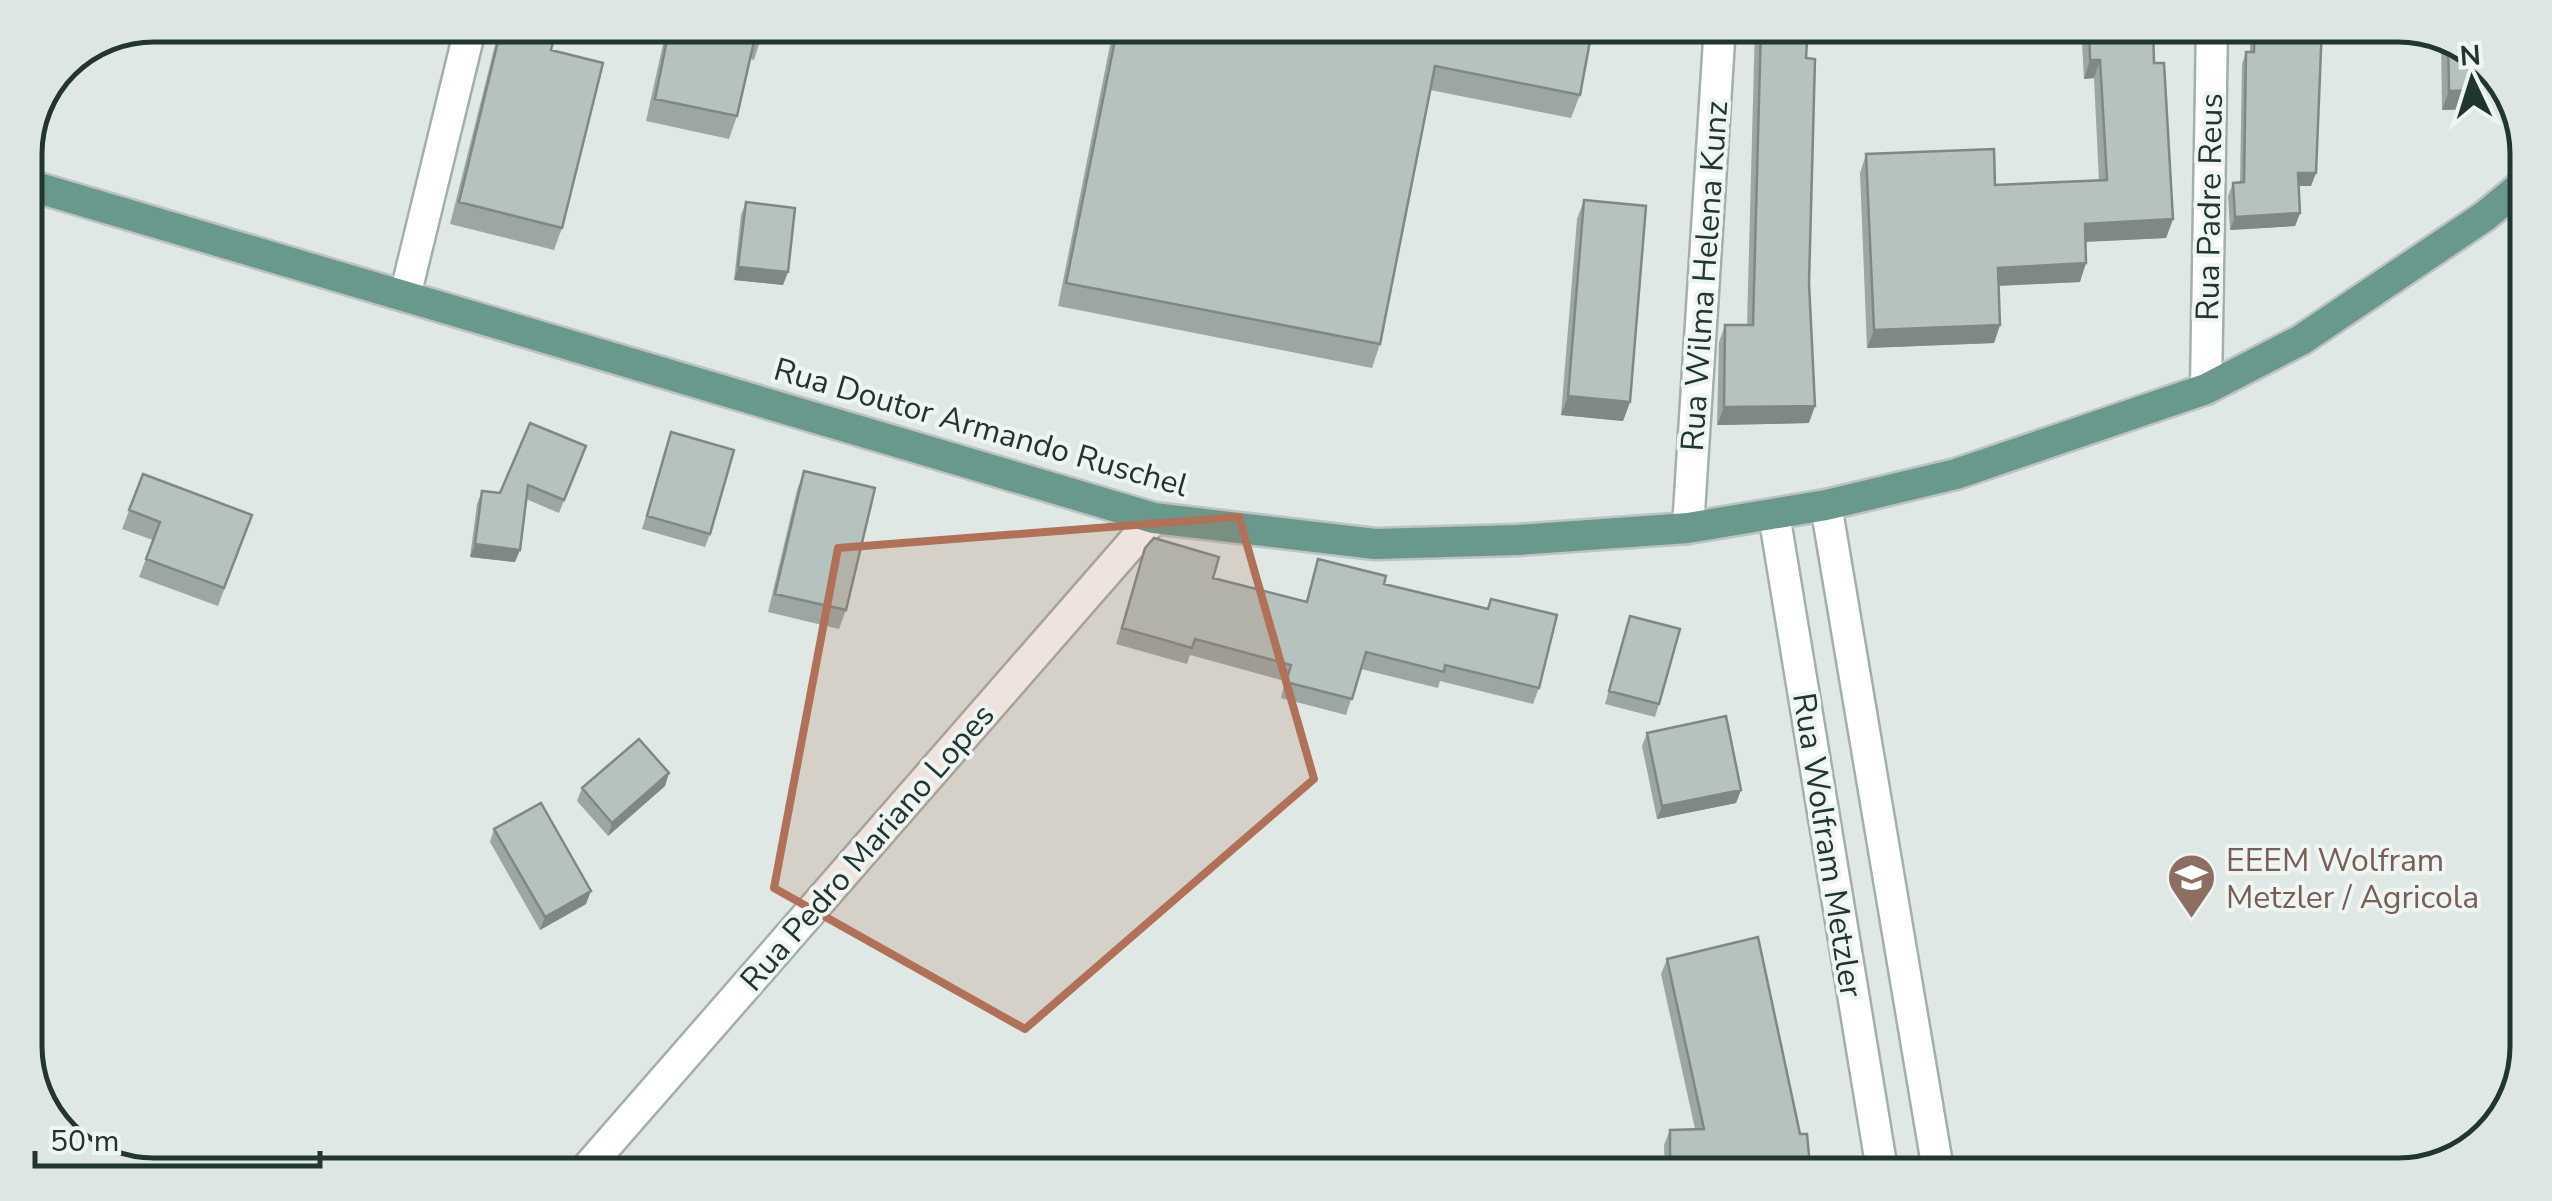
<svg xmlns="http://www.w3.org/2000/svg" width="2552" height="1201" viewBox="0 0 2552 1201" font-family="'Nunito Sans',sans-serif">
<rect width="100%" height="100%" fill="#dfe8e4"/>
<g fill="none" stroke-linecap="round" stroke-linejoin="round">
<defs>
<path id="minor" d="M405 296 471 25
M2206 389 2212 25
M1826 505 1939 1176
M1774 514 1883 1176
M1688 528 1720 25
M580 1176 1154 518"/>
<path id="major" d="M25 184 1154 518 1375 544 1517 540 1688 528 1826 505 1956 474 2206 389 2301 340 2485 216 2526 182"/>
</defs>
<use href="#minor" stroke="#a3afab" stroke-width="35"/>
<use href="#major" stroke="#bdc3c1" stroke-width="35"/>
<use href="#minor" stroke="#fff" stroke-width="30"/>
<use href="#major" stroke="#69988d" stroke-width="30"/>
</g>
<path fill="#9ca7a3" d="M500 25H557L551 50 562 228 554 250 450 224Z
M618 25H765L754 60 750 59 737 116 729 139 646 121 665 35Z
M1114 25H1593L1580 95 1571 118 1430 90 1380 344 1372 368 1058 306Z
M1755 25H1808L1806 58 1809 423 1717 425 1719 342 1725 325H1747Z
M2081 25H2153L2154 63 2173 219 2166 238 2085 242 2080 282 1999 286 2000 325 1994 343 1867 348 1860 173 1866 154 1995 185 2099 181 2094 78 2084 79Z
M2250 25H2322L2311 186H2299L2300 213 2295 226 2230 230 2228 196 2233 183 2240 182 2242 64 2246 52H2250Z
M2441 35 2454 38 2479 90 2472 109 2442 110Z
M1584 200 1630 402 1623 421 1561 415 1577 219Z
M746 202 788 272 783 285 734 280 741 215Z
M671 432 710 534 705 547 642 529Z
M586 446 559 513 526 499 515 562 470 557 477 504 482 491 500 493Z
M804 471 846 610 839 629 768 612 797 490Z
M143 474 252 515 218 606 139 577 153 540 122 529Z
M1145 548 1213 578 1306 601 1318 559 1384 584 1487 609 1491 599 1539 688 1533 704 1440 681 1438 688 1361 669 1346 715 1281 698 1285 681 1190 655 1187 664 1116 644Z
M1630 616 1659 704 1655 717 1605 704Z
M1647 733 1741 790 1736 803 1657 819 1642 746Z
M665 786 608 836 577 801 582 788Z
M494 829 586 904 540 930 490 842Z
M1667 959 1800 1134 1811 1176H1665L1664 1145 1670 1130 1695 1129 1661 974Z"/>
<path fill="#7f8884" d="M2090 60H2100L2094 78 2084 79Z
M2479 90 2472 109 2442 110 2449 91Z
M2298 173H2316L2311 186H2293Z
M2300 213 2295 226 2230 230 2235 217Z
M2173 219 2166 238 2078 242 2085 224Z
M2086 263 2080 282 1992 286 1998 268Z
M738 267 788 272 783 285 734 280Z
M2000 325 1994 343 1867 348 1874 330Z
M1568 396 1630 402 1623 421 1561 415Z
M1815 406 1809 423 1717 425 1724 407Z
M475 544 520 550 515 562 470 557Z
M669 773 665 786 608 836 612 823Z
M1741 790 1736 803 1657 819 1662 806Z
M591 891 586 904 540 930 545 917Z
M1732 1169 1730 1176H1668L1670 1171Z"/>
<path fill="#b5c2bd" stroke="#7f8884" stroke-width="2.5" d="M502 25H557L551 50 603 63 562 228 459 202Z
M670 25H765L762 38 755 37 737 116 655 99Z
M1118 25H1593L1580 95 1435 66 1380 344 1066 283Z
M1761 25H1808L1806 58 1815 59 1809 283 1815 406 1724 407 1725 325H1753Z
M2089 25H2153L2154 63H2164L2173 219 2085 224 2086 263 1998 268 2000 325 1874 330 1866 154 1994 149 1995 185 2107 180 2100 60H2090Z
M2255 25H2322L2316 173H2298L2300 213 2235 217 2233 183 2244 182 2246 52H2254Z
M2448 37 2454 38 2478 59 2479 90 2449 91Z
M1584 200 1646 206 1630 402 1568 396Z
M746 202 795 208 788 272 738 267Z
M25 288 31 290 25 316Z
M530 423 586 446 564 500 528 485 520 550 475 544 482 491 500 493Z
M671 432 734 450 710 534 647 516Z
M804 471 875 488 846 610 775 594Z
M143 474 252 515 224 588 146 559 160 522 129 510Z
M1154 538 1219 557 1213 578 1307 602 1318 559 1386 576 1384 584 1488 609 1491 599 1557 615 1539 688 1445 665 1444 672 1366 652 1352 699 1286 682 1291 665 1195 639 1192 648 1122 628 1145 548Z
M1630 616 1680 629 1659 704 1609 691Z
M1726 716 1741 790 1662 806 1647 733Z
M639 739 669 773 612 823 582 788Z
M541 803 591 891 545 917 494 829Z
M1758 937 1800 1134H1807L1811 1176H1733L1732 1169 1670 1171V1130L1704 1129 1667 959Z"/>
<path fill="#b07158" fill-opacity="0.2" stroke="#b07158" stroke-width="8" stroke-linejoin="round" d="M1239 517 1314 779 1025 1029 774 888 838 548Z"/>
<defs>
<symbol id="university-pin" viewBox="-11 -11 22 30"><path d="M0 17L-7.5 6A9.5 9.5 0 1 1 7.5 6Z" fill="#8d6e63" stroke="#eef5f2"/><path d="M0-5L7-2L0 1L-7-2ZM-4 1L0 2.5L4 1V4Q0 6-4 4Z" fill="#fff"/></symbol>
</defs>
<g fill-rule="evenodd">
<use href="#university-pin" x="2164" y="850" width="55" height="75"/>
</g>
<g text-anchor="middle" stroke-width="8" stroke-linejoin="round" paint-order="stroke">
<g font-size="32" fill="#223631" stroke="#eef5f2">
<text transform="translate(2209 207) rotate(-89)" y="11">Rua Padre Reus</text>
<text transform="translate(1704 276) rotate(-86)" y="11">Rua Wilma Helena Kunz</text>
<text transform="translate(981 427) rotate(16)" y="11">Rua Doutor Armando Ruschel</text>
<text transform="translate(1828 845) rotate(81)" y="11">Rua Wolfram Metzler</text>
<text transform="translate(867 847) rotate(-49)" y="11">Rua Pedro Mariano Lopes</text>
</g>
<g font-size="32" fill="#785e54" stroke="#eef5f2" text-anchor="start">
<text x="2226" y="871">EEEM Wolfram<tspan x="2226" dy="37">Metzler / Agricola</tspan></text>
</g>
</g>
<path d="M0 0H2552V1201H0ZM154 42H2398A112 112 0 0 1 2510 154V1046A112 112 0 0 1 2398 1158H154A112 112 0 0 1 42 1046V154A112 112 0 0 1 154 42Z" fill="#dee6e3" fill-rule="evenodd"/>
<path fill="none" stroke="#223631" stroke-width="5" d="M154 42H2398A112 112 0 0 1 2510 154V1046A112 112 0 0 1 2398 1158H154A112 112 0 0 1 42 1046V154A112 112 0 0 1 154 42Z"/>
<g transform="translate(2472 80) rotate(356)" stroke="#eef5f2" stroke-width="8" paint-order="stroke">
<path d="M0-8L18 38L0 25L-18 38Z" fill="#223631"/>
<text y="-15" font-size="28" font-weight="bold" text-anchor="middle" fill="#223631">N</text>
</g>
<path d="M35 1151v15h285v-15" fill="none" stroke="#223631" stroke-width="5"/>
<text x="50" y="1151" font-size="30" fill="#223631" stroke="#eef5f2" stroke-width="8" paint-order="stroke">50 m</text>
</svg>
